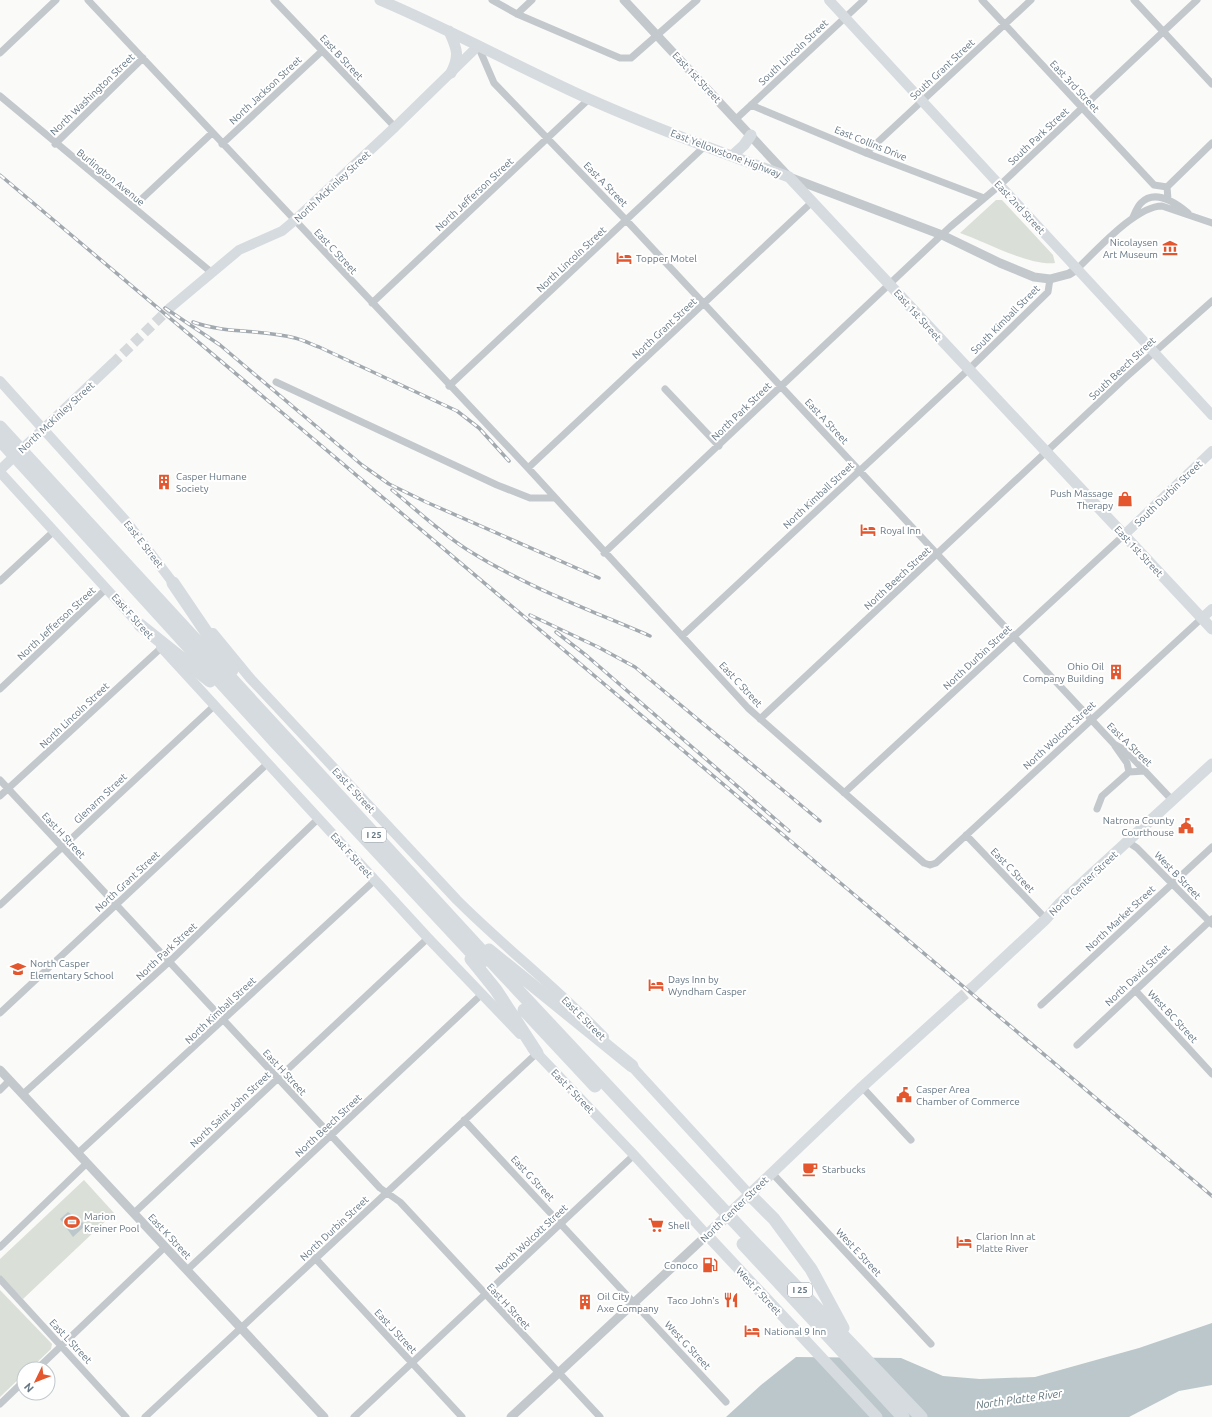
<svg xmlns="http://www.w3.org/2000/svg" width="1212" height="1417" viewBox="0 0 1212 1417" font-family="Ubuntu,sans-serif">
<rect width="100%" height="100%" fill="#fafaf8"/>
<path fill="#dadfd7" d="M996 200H1002L1053 255 1055 263C1029 266 986 242 960 233Z
M84 1180 114 1213 23 1299 0 1275V1259Z
M0 1290 52 1344 51 1349 30 1369H24V1374L0 1397Z"/>
<path fill="#bbc7cb" d="M68 1212 86 1225 73 1237 60 1219Z
M1212 1323V1385L1179 1391 1129 1417H726L761 1385 796 1357 901 1358 943 1376 980 1379 1035 1377 1139 1348Z"/>
<g fill="none" stroke-linecap="round" stroke-linejoin="round">
<path stroke="#d5d9db" stroke-width="10" stroke-dasharray="10 5" stroke-linecap="butt" d="M112 364 171 307"/>
<path stroke="#d5d9db" stroke-width="11" stroke-dasharray="11 5.5" stroke-linecap="butt" d="M957 1001 973 987"/>
<path stroke="#c3c8cc" stroke-width="7" d="M88 0 528 468 748 708 924 863 930 865 936 863 1202 618
M274 0 395 127
M492 0 517 14 620 58H631L697 0
M982 0 1154 185 1167 187
M1134 0 1212 84
M517 14 532 0
M478 46 494 83 626 220 1114 744 1125 750 1173 801
M0 53 56 0
M0 96 211 272
M751 105 866 153 984 198
M736 119 864 0
M55 144 143 58
M222 144 322 51
M866 153 1031 0
M1168 199 1167 187 1212 143
M133 207 212 133
M1133 217C1135 213 1137 207 1141 203 1155 189 1176 203 1188 213
M1077 269C1097 250 1136 206 1162 206L1212 223
M372 303 589 99
M276 382 497 485 530 498H555
M449 386 705 146
M665 389 719 446
M528 468 812 202
M604 553 950 227 1000 185 1197 0
M0 581 54 531
M682 636 968 370 1048 292 1050 279
M0 689 107 588
M760 719 1123 380 1212 301
M1115 746 1127 763 1129 772
M0 780 380 1188 400 1202 600 1417
M844 793 1124 535
M0 796 161 648
M1097 809 1102 796 1129 772 1145 771
M966 835 1046 919
M1128 842 1137 848 1212 924
M0 905 214 706
M1135 990 1212 1074
M1041 1005 1212 847
M0 1013 267 764
M1077 1045 1212 919
M862 1087 911 1140
M0 1090 10 1080
M23 1094 169 962 319 818
M464 1120 726 1402
M78 1153 375 880
M772 1173 931 1344
M134 1213 428 938
M0 1247 87 1163
M315 1258 462 1417
M187 1270 482 994
M0 1279 126 1417
M37 1369 165 1247
M0 1404 24 1381
M145 1417 537 1053
M354 1417 634 1155"/>
<path stroke="#c3c8cc" stroke-width="9" d="M624 0 789 177 942 235 1000 263 1034 277 1050 279 1069 274 1077 269
M0 1070 324 1417
M511 1417 707 1235"/>
<path stroke="#d6dbdf" stroke-width="10" d="M829 0 1212 415
M171 307 239 250 282 231 294 221 395 127 478 46
M0 381 126 521 177 588
M0 470 112 364
M0 472 144 630
M1124 535 1212 451
M1202 618 1212 609
M213 633 250 678 457 900C504 947 557 988 604 1037
M161 647 428 938 520 1034
M532 1048 634 1155 707 1235
M627 1061 749 1194"/>
<path stroke="#d6dbdf" stroke-width="11" d="M380 0C451 30 518 67 589 99 654 128 722 153 789 177L1212 629
M449 31C457 49 460 55 451 73
M732 156 744 145 751 135
M973 987 1046 919 1059 904 1212 764
M877 1417 707 1235 862 1087 957 1001"/>
<path stroke="#d6dbdf" stroke-width="13" d="M0 427 502 973 746 1234 921 1417
M0 440 276 743 481 963
M173 583 232 670
M140 625 210 681
M489 950 632 1066
M471 959 496 990 537 1053
M524 1010 595 1086
M749 1194 774 1219 811 1269 843 1328
M743 1244 903 1417"/>
<defs>
<path id="rail" d="M0 175 1212 1196
M165 308 220 345 362 465 389 484 426 502 599 578
M193 322C226 334 261 329 295 338 303 340 311 344 319 347L457 411 479 428 509 461
M392 490C418 511 443 535 471 552 527 587 590 610 650 636
M530 615 598 647 635 667 820 821
M556 632 587 656 789 831"/>
</defs>
<use href="#rail" stroke="#a2aab0" stroke-width="3.5"/>
<use href="#rail" stroke="#fff" stroke-width="2" stroke-dasharray="6" stroke-linecap="butt"/>
</g>
<defs>
<symbol id="museum-bare" viewBox="-9 -9 18 18"><path d="M0-6L6-3V-2H-6V-3ZM-5-1h2V3h-2ZM-1-1h2V3h-2ZM3-1h2V3H3ZM-6 4H6V6H-6Z" fill="#e4572e" stroke="#fff" stroke-width="2.5" paint-order="stroke"/></symbol>
<symbol id="hotel-bare" viewBox="-9 -9 18 18"><path d="M-6-4.5h1.5V1H6V5H4.5V3h-9V5H-6ZM-4 0a1.8 1.8 0 1 1 3.6 0ZM.5 0V-2.5h3Q6-2.5 6 0Z" fill="#e4572e" stroke="#fff" stroke-width="2.5" paint-order="stroke"/></symbol>
<symbol id="building-bare" viewBox="-9 -9 18 18"><path d="M-4-6H4V6H1V3H-1V6H-4ZM-2.5-4.3h1.7v1.8h-1.7ZM.8-4.3h1.7v1.8H.8ZM-2.5-1h1.7V.8h-1.7ZM.8-1h1.7V.8H.8Z" fill="#e4572e" stroke="#fff" stroke-width="2.5" paint-order="stroke"/></symbol>
<symbol id="shop-bare" viewBox="-9 -9 18 18"><path d="M-5-2.5h2.3a2.7 3.5 0 0 1 5.4 0H5L5.5 6h-11ZM-1.5-2.5h3a1.5 2.3 0 0 0-3 0Z" fill="#e4572e" stroke="#fff" stroke-width="2.5" paint-order="stroke"/></symbol>
<symbol id="civic-bare" viewBox="-9 -9 18 18"><path d="M-.6-6.5H3V-4.5H.6V-3L4-1V1h2V6H-6V1h2V-1L-.6-3ZM-1.2 2.5V6h2.4V2.5Z" fill="#e4572e" stroke="#fff" stroke-width="2.5" paint-order="stroke"/></symbol>
<symbol id="school-bare" viewBox="-9 -9 18 18"><path d="M0-5L7-2L0 1L-7-2ZM-4 1L0 2.5L4 1V4Q0 6-4 4Z" fill="#e4572e" stroke="#fff" stroke-width="2.5" paint-order="stroke"/></symbol>
<symbol id="cafe-bare" viewBox="-9 -9 18 18"><path d="M-5.5-4.5H6V0H3Q3 3.5 0 3.5H-2.5Q-5.5 3.5-5.5 0ZM3-3.2v2h1.7v-2ZM-6 4.5H4V6H-6Z" fill="#e4572e" stroke="#fff" stroke-width="2.5" paint-order="stroke"/></symbol>
<symbol id="stadium-bare" viewBox="-9 -9 18 18"><path d="M0-5a6.5 5 0 1 0 0 10a6.5 5 0 1 0 0-10ZM-3.5-1.8h7v3.6h-7Z" fill="#e4572e" stroke="#fff" stroke-width="2.5" paint-order="stroke"/></symbol>
<symbol id="supermarket-bare" viewBox="-9 -9 18 18"><path d="M-6-5.5h2.5l.6 2H6L4.5 2H-2.5L-4.4-4H-6ZM-1.5 3.2a1.3 1.3 0 1 0 .1 0ZM3 3.2a1.3 1.3 0 1 0 .1 0Z" fill="#e4572e" stroke="#fff" stroke-width="2.5" paint-order="stroke"/></symbol>
<symbol id="fuel-bare" viewBox="-9 -9 18 18"><path d="M-5.5-6h7V0h2V4h1.3V-2.5L3-4.5l.8-.8L6-3V5H2.5V1h-1V6h-7ZM-4.2-4.7v3.2H.2V-4.7Z" fill="#e4572e" stroke="#fff" stroke-width="2.5" paint-order="stroke"/></symbol>
<symbol id="restaurant-bare" viewBox="-9 -9 18 18"><path d="M-5-6h1v4h1v-4h1v4h1v-4h1v5L-1.5 .5V6h-2V.5L-5-1ZM5-6V6H3V1.5H1.5Q1.5-4 5-6Z" fill="#e4572e" stroke="#fff" stroke-width="2.5" paint-order="stroke"/></symbol>
</defs>
<g fill-rule="evenodd">
<use href="#museum-bare" x="1159" y="237" width="22" height="22"/>
<use href="#hotel-bare" x="613" y="247" width="22" height="22"/>
<use href="#building-bare" x="153" y="471" width="22" height="22"/>
<use href="#shop-bare" x="1114" y="488" width="22" height="22"/>
<use href="#hotel-bare" x="857" y="519" width="22" height="22"/>
<use href="#building-bare" x="1105" y="661" width="22" height="22"/>
<use href="#civic-bare" x="1175" y="815" width="22" height="22"/>
<use href="#school-bare" x="7" y="958" width="22" height="22"/>
<use href="#hotel-bare" x="645" y="974" width="22" height="22"/>
<use href="#civic-bare" x="893" y="1084" width="22" height="22"/>
<use href="#cafe-bare" x="799" y="1158" width="22" height="22"/>
<use href="#stadium-bare" x="61" y="1211" width="22" height="22"/>
<use href="#supermarket-bare" x="645" y="1214" width="22" height="22"/>
<use href="#hotel-bare" x="953" y="1231" width="22" height="22"/>
<use href="#fuel-bare" x="699" y="1254" width="22" height="22"/>
<use href="#restaurant-bare" x="720" y="1289" width="22" height="22"/>
<use href="#building-bare" x="574" y="1291" width="22" height="22"/>
<use href="#hotel-bare" x="741" y="1320" width="22" height="22"/>
</g>
<g text-anchor="middle" stroke-width="4" stroke-linejoin="round" paint-order="stroke">
<g fill="#fff" stroke="#939fa8" stroke-width="1">
<rect x="362" y="828" width="24" height="14" rx="3"/>
<rect x="788" y="1283" width="24" height="14" rx="3"/>
</g>
<g font-size="9" font-weight="bold" fill="#657683">
<text x="374" y="838">I 25</text>
<text x="800" y="1293">I 25</text>
</g>
<g font-size="10" fill="#657683" stroke="#fff">
<text transform="translate(793 52) rotate(-43)" y="4">South Lincoln Street</text>
<text transform="translate(342 57) rotate(47)" y="4">East B Street</text>
<text transform="translate(942 69) rotate(-43)" y="4">South Grant Street</text>
<text transform="translate(697 77) rotate(47)" y="4">East 1st Street</text>
<text transform="translate(1075 86) rotate(47)" y="4">East 3rd Street</text>
<text transform="translate(265 90) rotate(-43)" y="4">North Jackson Street</text>
<text transform="translate(92 94) rotate(-44)" y="4">North Washington Street</text>
<text transform="translate(1038 136) rotate(-43)" y="4">South Park Street</text>
<text transform="translate(871 143) rotate(22)" y="4">East Collins Drive</text>
<text transform="translate(726 153) rotate(21)" y="4">East Yellowstone Highway</text>
<text transform="translate(111 177) rotate(39)" y="4">Burlington Avenue</text>
<text transform="translate(606 184) rotate(46)" y="4">East A Street</text>
<text transform="translate(332 186) rotate(-43)" y="4">North McKinley Street</text>
<text transform="translate(474 194) rotate(-43)" y="4">North Jefferson Street</text>
<text transform="translate(1020 207) rotate(47)" y="4">East 2nd Street</text>
<text transform="translate(336 251) rotate(47)" y="4">East C Street</text>
<text transform="translate(571 259) rotate(-43)" y="4">North Lincoln Street</text>
<text transform="translate(918 315) rotate(48)" y="4">East 1st Street</text>
<text transform="translate(1005 319) rotate(-45)" y="4">South Kimball Street</text>
<text transform="translate(664 328) rotate(-43)" y="4">North Grant Street</text>
<text transform="translate(1122 368) rotate(-43)" y="4">South Beech Street</text>
<text transform="translate(741 411) rotate(-44)" y="4">North Park Street</text>
<text transform="translate(56 417) rotate(-43)" y="4">North McKinley Street</text>
<text transform="translate(827 421) rotate(47)" y="4">East A Street</text>
<text transform="translate(1168 493) rotate(-44)" y="4">South Durbin Street</text>
<text transform="translate(818 495) rotate(-43)" y="4">North Kimball Street</text>
<text transform="translate(144 544) rotate(52)" y="4">East E Street</text>
<text transform="translate(1139 551) rotate(47)" y="4">East 1st Street</text>
<text transform="translate(897 578) rotate(-43)" y="4">North Beech Street</text>
<text transform="translate(133 616) rotate(48)" y="4">East F Street</text>
<text transform="translate(56 623) rotate(-43)" y="4">North Jefferson Street</text>
<text transform="translate(977 657) rotate(-43)" y="4">North Durbin Street</text>
<text transform="translate(741 684) rotate(47)" y="4">East C Street</text>
<text transform="translate(74 715) rotate(-43)" y="4">North Lincoln Street</text>
<text transform="translate(1059 735) rotate(-43)" y="4">North Wolcott Street</text>
<text transform="translate(1130 744) rotate(44)" y="4">East A Street</text>
<text transform="translate(354 790) rotate(47)" y="4">East E Street</text>
<text transform="translate(100 798) rotate(-43)" y="4">Glenarm Street</text>
<text transform="translate(64 835) rotate(47)" y="4">East H Street</text>
<text transform="translate(352 855) rotate(48)" y="4">East F Street</text>
<text transform="translate(1013 870) rotate(46)" y="4">East C Street</text>
<text transform="translate(1178 875) rotate(46)" y="4">West B Street</text>
<text transform="translate(127 881) rotate(-43)" y="4">North Grant Street</text>
<text transform="translate(1083 883) rotate(-43)" y="4">North Center Street</text>
<text transform="translate(1120 918) rotate(-43)" y="4">North Market Street</text>
<text transform="translate(166 951) rotate(-43)" y="4">North Park Street</text>
<text transform="translate(1137 975) rotate(-43)" y="4">North David Street</text>
<text transform="translate(220 1010) rotate(-43)" y="4">North Kimball Street</text>
<text transform="translate(1173 1016) rotate(47)" y="4">West BC Street</text>
<text transform="translate(584 1018) rotate(45)" y="4">East E Street</text>
<text transform="translate(285 1072) rotate(47)" y="4">East H Street</text>
<text transform="translate(573 1091) rotate(46)" y="4">East F Street</text>
<text transform="translate(230 1109) rotate(-43)" y="4">North Saint John Street</text>
<text transform="translate(328 1125) rotate(-43)" y="4">North Beech Street</text>
<text transform="translate(533 1178) rotate(47)" y="4">East G Street</text>
<text transform="translate(734 1209) rotate(-44)" y="4">North Center Street</text>
<text transform="translate(334 1228) rotate(-43)" y="4">North Durbin Street</text>
<text transform="translate(170 1236) rotate(47)" y="4">East K Street</text>
<text transform="translate(531 1238) rotate(-43)" y="4">North Wolcott Street</text>
<text transform="translate(859 1252) rotate(47)" y="4">West E Street</text>
<text transform="translate(759 1291) rotate(47)" y="4">West F Street</text>
<text transform="translate(509 1306) rotate(47)" y="4">East H Street</text>
<text transform="translate(396 1331) rotate(47)" y="4">East J Street</text>
<text transform="translate(71 1341) rotate(47)" y="4">East L Street</text>
<text transform="translate(688 1345) rotate(47)" y="4">West G Street</text>
</g>
<g font-size="10" fill="#657683" stroke="#fff" text-anchor="start">
<text x="1158" y="246" text-anchor="end">Nicolaysen<tspan x="1158" dy="12">Art Museum</tspan></text>
<text x="636" y="262">Topper Motel</text>
<text x="176" y="480">Casper Humane<tspan x="176" dy="12">Society</tspan></text>
<text x="1113" y="497" text-anchor="end">Push Massage<tspan x="1113" dy="12">Therapy</tspan></text>
<text x="880" y="534">Royal Inn</text>
<text x="1104" y="670" text-anchor="end">Ohio Oil<tspan x="1104" dy="12">Company Building</tspan></text>
<text x="1174" y="824" text-anchor="end">Natrona County<tspan x="1174" dy="12">Courthouse</tspan></text>
<text x="30" y="967">North Casper<tspan x="30" dy="12">Elementary School</tspan></text>
<text x="668" y="983">Days Inn by<tspan x="668" dy="12">Wyndham Casper</tspan></text>
<text x="916" y="1093">Casper Area<tspan x="916" dy="12">Chamber of Commerce</tspan></text>
<text x="822" y="1173">Starbucks</text>
<text x="84" y="1220">Marion<tspan x="84" dy="12">Kreiner Pool</tspan></text>
<text x="668" y="1229">Shell</text>
<text x="976" y="1240">Clarion Inn at<tspan x="976" dy="12">Platte River</tspan></text>
<text x="698" y="1269" text-anchor="end">Conoco</text>
<text x="597" y="1300">Oil City<tspan x="597" dy="12">Axe Company</tspan></text>
<text x="719" y="1304" text-anchor="end">Taco John's</text>
<text x="764" y="1335">National 9 Inn</text>
</g>
<g font-size="11" font-style="italic" fill="#60757c" stroke="#fff">
<text transform="translate(1019 1399) rotate(-8)" y="4">North Platte River</text>
</g>
</g>
<g transform="translate(36 1381) rotate(227)"><circle r="19" fill="#ffffff" stroke="#c1c8cd"/>
<path d="M0-3L7 15L0 10L-7 15Z" fill="#e4572e"/>
<text y="-6" font-size="11" font-weight="bold" text-anchor="middle" fill="#657683">N</text>
</g>
</svg>
